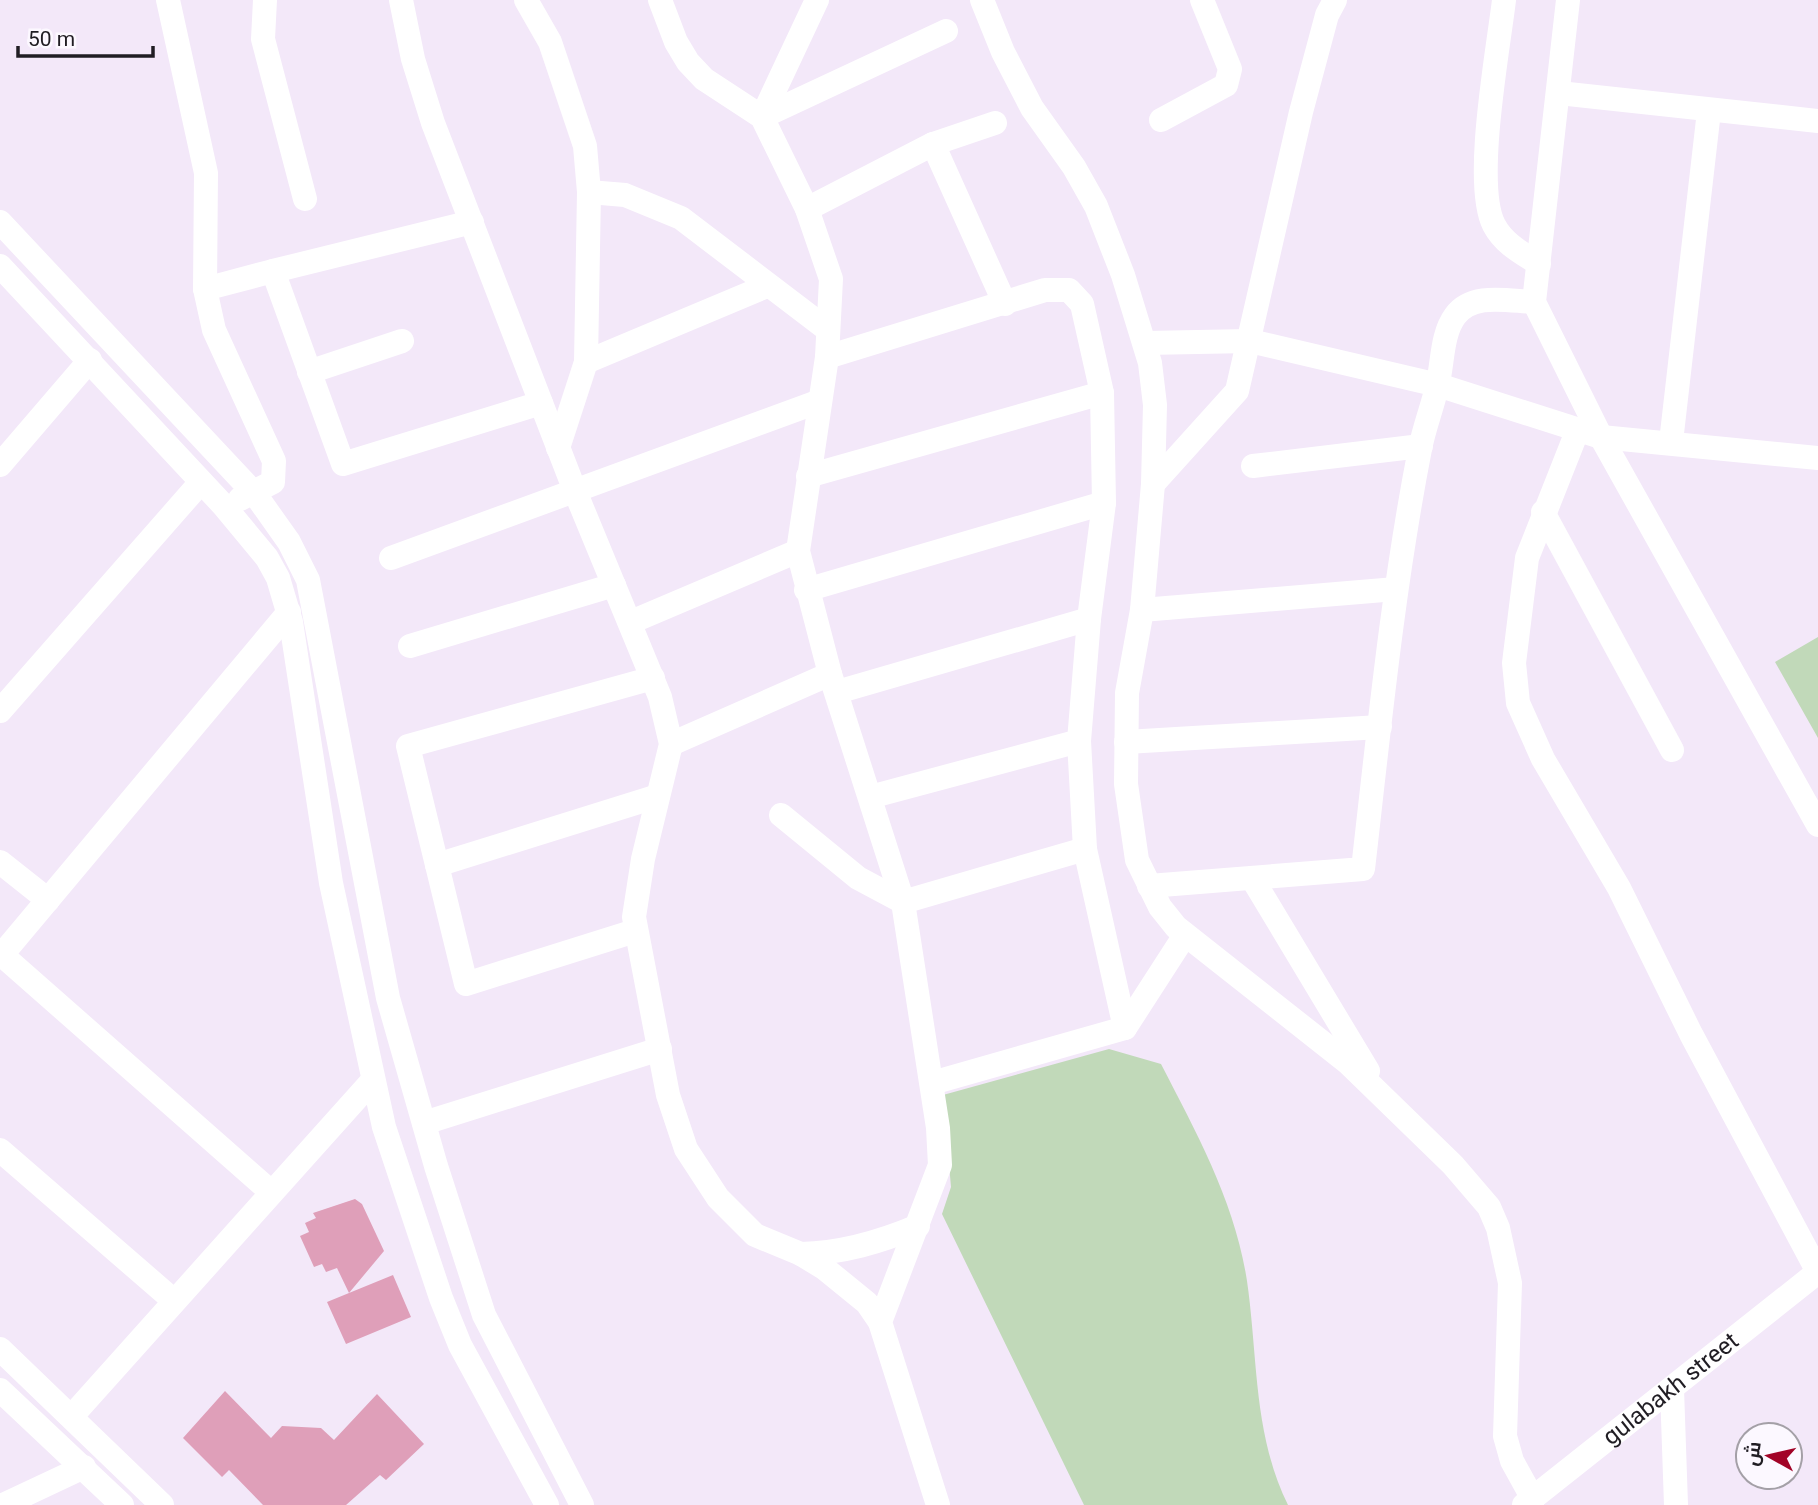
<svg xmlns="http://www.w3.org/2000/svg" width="1818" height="1505" viewBox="0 0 1818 1505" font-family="Roboto,Cairo,sans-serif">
<rect width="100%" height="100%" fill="#f3e8f9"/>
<path fill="#c1d9b9" d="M1818 637V738L1775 662Z
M1109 1049 1161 1064C1197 1134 1235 1202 1247 1281 1258 1357 1253 1434 1288 1505H1084L942 1214 951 1187 943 1095Z"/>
<path fill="#df9fb9" d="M355 1199 362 1204 384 1251 349 1293 393 1275 411 1317 346 1344 327 1302 349 1293 337 1268 326 1272 322 1264 314 1267 300 1236 309 1232 305 1223 316 1218 313 1213Z
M225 1391 271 1438 282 1426 321 1428 334 1440 377 1394 424 1444 386 1480 380 1475 346 1505H263L229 1470 222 1477 183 1438Z"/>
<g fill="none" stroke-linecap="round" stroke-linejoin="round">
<g stroke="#fff" stroke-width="24">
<path d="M168 0 206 173 205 289 214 330 274 461 273 482 240 499"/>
<path d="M265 0 263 39 305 199"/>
<path d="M401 0 413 59 433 123 575 491 660 697 671 744 643 859 634 917 668 1095 686 1149 718 1198 755 1235 801 1254 824 1268 867 1303 880 1322"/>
<path d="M526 0 550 42 585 146 589 192 586 362 558 448"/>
<path d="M660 0 676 42 688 62 704 79 762 117 807 209 831 279 827 357 798 551 830 674 903 902 938 1128 940 1165 880 1322 938 1505"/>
<path d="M982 0 1003 52 1032 108 1074 167 1096 206 1123 275 1150 363 1155 405 1153 484 1142 610 1127 693 1126 784 1137 860 1160 907 1176 927 1347 1062 1453 1165 1489 1207 1498 1228 1510 1283 1505 1436 1512 1461 1533 1499"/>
<path d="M1504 0C1498 51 1473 184 1494 225 1504 244 1522 253 1539 264"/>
<path d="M1568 0 1534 302 1601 437 1818 825"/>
<path d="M1559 93 1818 121"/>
<path d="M762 117 946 31"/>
<path d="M762 117 817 0"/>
<path d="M1161 120 1226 85 1230 69 1202 0"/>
<path d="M933 144 1005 304"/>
<path d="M589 192 625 195 681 218 828 330"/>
<path d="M807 209 933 144 995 123"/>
<path d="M0 222 255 494 289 542 308 580 388 998 436 1166 484 1315 582 1505"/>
<path d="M0 266 224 506 267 558 278 578 291 622 331 883 384 1127 441 1298 460 1345 547 1505"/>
<path d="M273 271 472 222"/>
<path d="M205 289 273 271 343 464 541 403"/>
<path d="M1145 343 1250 341 1438 385 1601 437 1818 458"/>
<path d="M827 357 1045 290H1069L1082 304 1102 393 1104 503 1089 619 1079 741 1085 849 1125 1028"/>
<path d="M586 362 767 286"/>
<path d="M309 372 402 341"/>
<path d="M1578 429 1527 558 1514 663 1518 703 1543 759 1619 888 1691 1034 1818 1272"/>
<path d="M1671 442 1709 111"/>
<path d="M0 465 90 360"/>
<path d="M1253 466 1421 446"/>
<path d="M808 476 1102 393"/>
<path d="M1153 484 1237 391 1301 112 1327 15 1335 0"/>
<path d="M1543 512 1672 750"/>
<path d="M391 558 820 401"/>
<path d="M806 590 1104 503"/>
<path d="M1142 610 1396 589"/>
<path d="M631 622 798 551"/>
<path d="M410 646 614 585"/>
<path d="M837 692 1089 619"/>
<path d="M0 711 201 482"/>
<path d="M1126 742 1380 727"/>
<path d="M671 744 830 674"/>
<path d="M870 797 1079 741"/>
<path d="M781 815 858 878 903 902 1085 849"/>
<path d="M0 862 48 900"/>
<path d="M437 865 658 796"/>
<path d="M1252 878 1368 1071"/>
<path d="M1149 886 1363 869C1379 729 1393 587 1420 449 1424 428 1432 408 1437 387 1443 365 1441 335 1455 316 1472 292 1508 301 1534 302"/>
<path d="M635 931 466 984 408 746 653 678"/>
<path d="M2 955 270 1191"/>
<path d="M0 957 289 612"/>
<path d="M932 1083 1125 1028 1185 935"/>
<path d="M424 1123 660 1049"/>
<path d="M0 1150 173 1300"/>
<path d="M801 1254C843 1253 880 1242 918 1226"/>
<path d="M0 1349 162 1505"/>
<path d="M1672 1389 1676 1505"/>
<path d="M0 1390 122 1505"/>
<path d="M72 1416 373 1080"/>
<path d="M3 1505 84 1467"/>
<path id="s1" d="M1524 1505 1818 1272"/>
</g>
</g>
<g text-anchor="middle" stroke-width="5" stroke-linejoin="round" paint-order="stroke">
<g font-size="24" fill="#201d23" stroke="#fcf8ff">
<text dy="8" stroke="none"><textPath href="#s1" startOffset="187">gulabakh street</textPath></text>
</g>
</g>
<g transform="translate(1769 1456) rotate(278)"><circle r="33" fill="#fcf8ff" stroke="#a4a0a7" stroke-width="2"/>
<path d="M0-5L12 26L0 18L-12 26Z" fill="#a20327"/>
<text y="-10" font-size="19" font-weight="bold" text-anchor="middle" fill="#201d23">ش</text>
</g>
<path d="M18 46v10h135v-10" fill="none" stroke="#201d23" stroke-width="3.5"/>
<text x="28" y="46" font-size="21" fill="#201d23" stroke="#fcf8ff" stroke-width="5" paint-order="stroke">50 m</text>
</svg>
